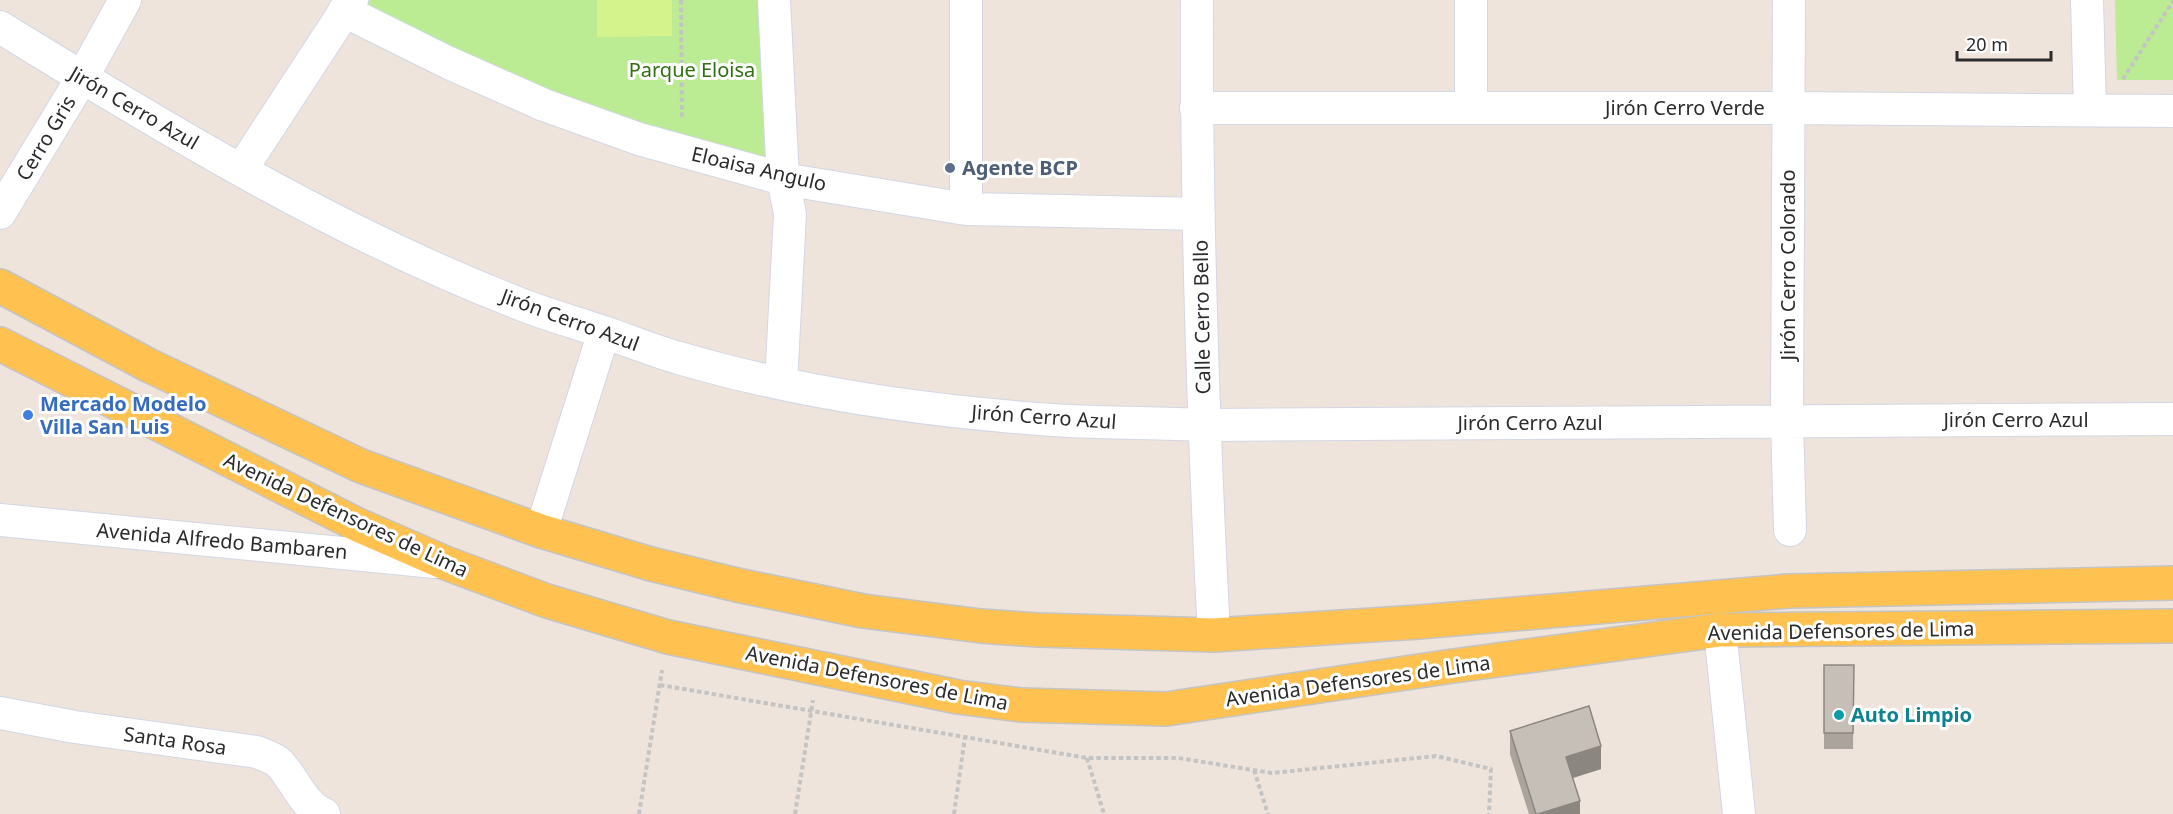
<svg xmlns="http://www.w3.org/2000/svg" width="2173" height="814" viewBox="0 0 2173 814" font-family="'Noto Sans',sans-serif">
<rect width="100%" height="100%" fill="#eee4dc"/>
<path fill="#bbeb92" d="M370 0H760L765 161 627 125 498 73 366 7Z
M2115 0H2173V80H2117Z"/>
<path fill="#d4f38d" d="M597 0H672V36L597 37Z"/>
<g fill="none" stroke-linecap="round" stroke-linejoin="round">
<defs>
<path id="minor" d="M774 0 783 179 790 214 781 383
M966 0V209
M1197 0C1196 212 1203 423 1214 635
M1471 0V108
M1789 0 1787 421 1790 530
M2087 0 2090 110
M344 11 449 63 544 105 639 139 783 179 966 209 1199 214
M0 27C167 130 337 233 520 304 548 315 577 323 606 333 630 341 654 351 679 358 805 395 938 413 1069 421 1114 423 1159 423 1205 425L2173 419
M1196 108H1788L2173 111
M241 170 352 0
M0 213 82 78 125 0
M0 520 435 562
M541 531 604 332
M1720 630 1739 814
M0 713 75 727 257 752C264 755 274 758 279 763 295 779 302 805 324 814"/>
<path id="major" d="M0 286 148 365 361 466 541 531 651 564 737 585 863 611 981 626 1038 630 1214 635 1419 622 1789 591 2173 583
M0 344 358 525 443 562 547 601 668 637 958 697 1021 705 1166 709 1446 667 1720 630 2173 626"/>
</defs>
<use href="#minor" stroke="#d1d7e5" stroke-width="34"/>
<use href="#major" stroke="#c4c4c4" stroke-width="36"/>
<path stroke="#c4c4c4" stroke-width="4" stroke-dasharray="4.5 3" stroke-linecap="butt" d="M681 0 682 119
M2123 79 2173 1
M660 685 1087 758H1178L1272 773 1436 756 1491 769 1489 814
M1087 758 1104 814
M1254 770 1268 814
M639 814 662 670
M795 814 813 700
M954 814 965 737"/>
<use href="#minor" stroke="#fff" stroke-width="32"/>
<use href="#major" stroke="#ffc150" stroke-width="33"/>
</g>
<path fill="#aaa49d" d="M1824 665H1854L1853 749H1824Z
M1510 731 1601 769 1573 778 1580 814H1529L1510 754Z"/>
<path fill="#8b8680" d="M1601 746V769L1566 780V757Z
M1580 801V814H1538Z"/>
<path fill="#c6bfb7" stroke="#8b8680" stroke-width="1.5" d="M1824 665H1854L1853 733H1824Z
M1589 706 1601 746 1566 757 1580 801 1538 814H1536L1510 731Z"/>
<circle fill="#5c6f8a" stroke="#fff" stroke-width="2" cx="950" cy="168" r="6"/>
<circle fill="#3f7fe0" stroke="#fff" stroke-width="2" cx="28" cy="415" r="6"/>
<circle fill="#0f9aa8" stroke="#fff" stroke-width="2" cx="1839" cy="715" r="6"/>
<g text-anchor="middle" stroke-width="6" stroke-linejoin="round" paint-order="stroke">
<g font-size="20" fill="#317012" stroke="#fff">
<text x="692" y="77">Parque Eloisa</text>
</g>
<g font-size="20" fill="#2b2b2b" stroke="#fff">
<text transform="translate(134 108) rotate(30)" y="7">Jirón Cerro Azul</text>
<text x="1685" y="115">Jirón Cerro Verde</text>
<text transform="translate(46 138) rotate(-59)" y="7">Cerro Gris</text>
<text transform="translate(759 169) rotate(13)" y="7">Eloaisa Angulo</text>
<text transform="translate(1788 265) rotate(-90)" y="7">Jirón Cerro Colorado</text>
<text transform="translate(1202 317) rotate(-91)" y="7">Calle Cerro Bello</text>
<text transform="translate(570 320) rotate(20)" y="7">Jirón Cerro Azul</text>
<text transform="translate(1044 417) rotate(4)" y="7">Jirón Cerro Azul</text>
<text x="2016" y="427">Jirón Cerro Azul</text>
<text x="1530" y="430">Jirón Cerro Azul</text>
<text transform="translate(346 515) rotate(25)" y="7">Avenida Defensores de Lima</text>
<text transform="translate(222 541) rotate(5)" y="7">Avenida Alfredo Bambaren</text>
<text transform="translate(1841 631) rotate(-1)" y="7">Avenida Defensores de Lima</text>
<text transform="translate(877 678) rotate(11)" y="7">Avenida Defensores de Lima</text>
<text transform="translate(1358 681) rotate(-8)" y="7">Avenida Defensores de Lima</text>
<text transform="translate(175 741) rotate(8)" y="7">Santa Rosa</text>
</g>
<g font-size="20" font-weight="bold" fill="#4e5e75" stroke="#fff" text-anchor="start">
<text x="962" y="175">Agente BCP</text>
</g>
<g font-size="20" font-weight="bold" fill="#366cbe" stroke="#fff" text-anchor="start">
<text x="40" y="411">Mercado Modelo<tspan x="40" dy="23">Villa San Luis</tspan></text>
</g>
<g font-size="20" font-weight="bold" fill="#0d838f" stroke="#fff" text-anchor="start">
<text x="1851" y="722">Auto Limpio</text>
</g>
</g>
<path d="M1957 51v9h94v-9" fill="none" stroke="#2b2b2b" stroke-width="3"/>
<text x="1966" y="51" font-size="18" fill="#2b2b2b" stroke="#ffffff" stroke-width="4.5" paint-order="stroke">20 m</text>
</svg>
